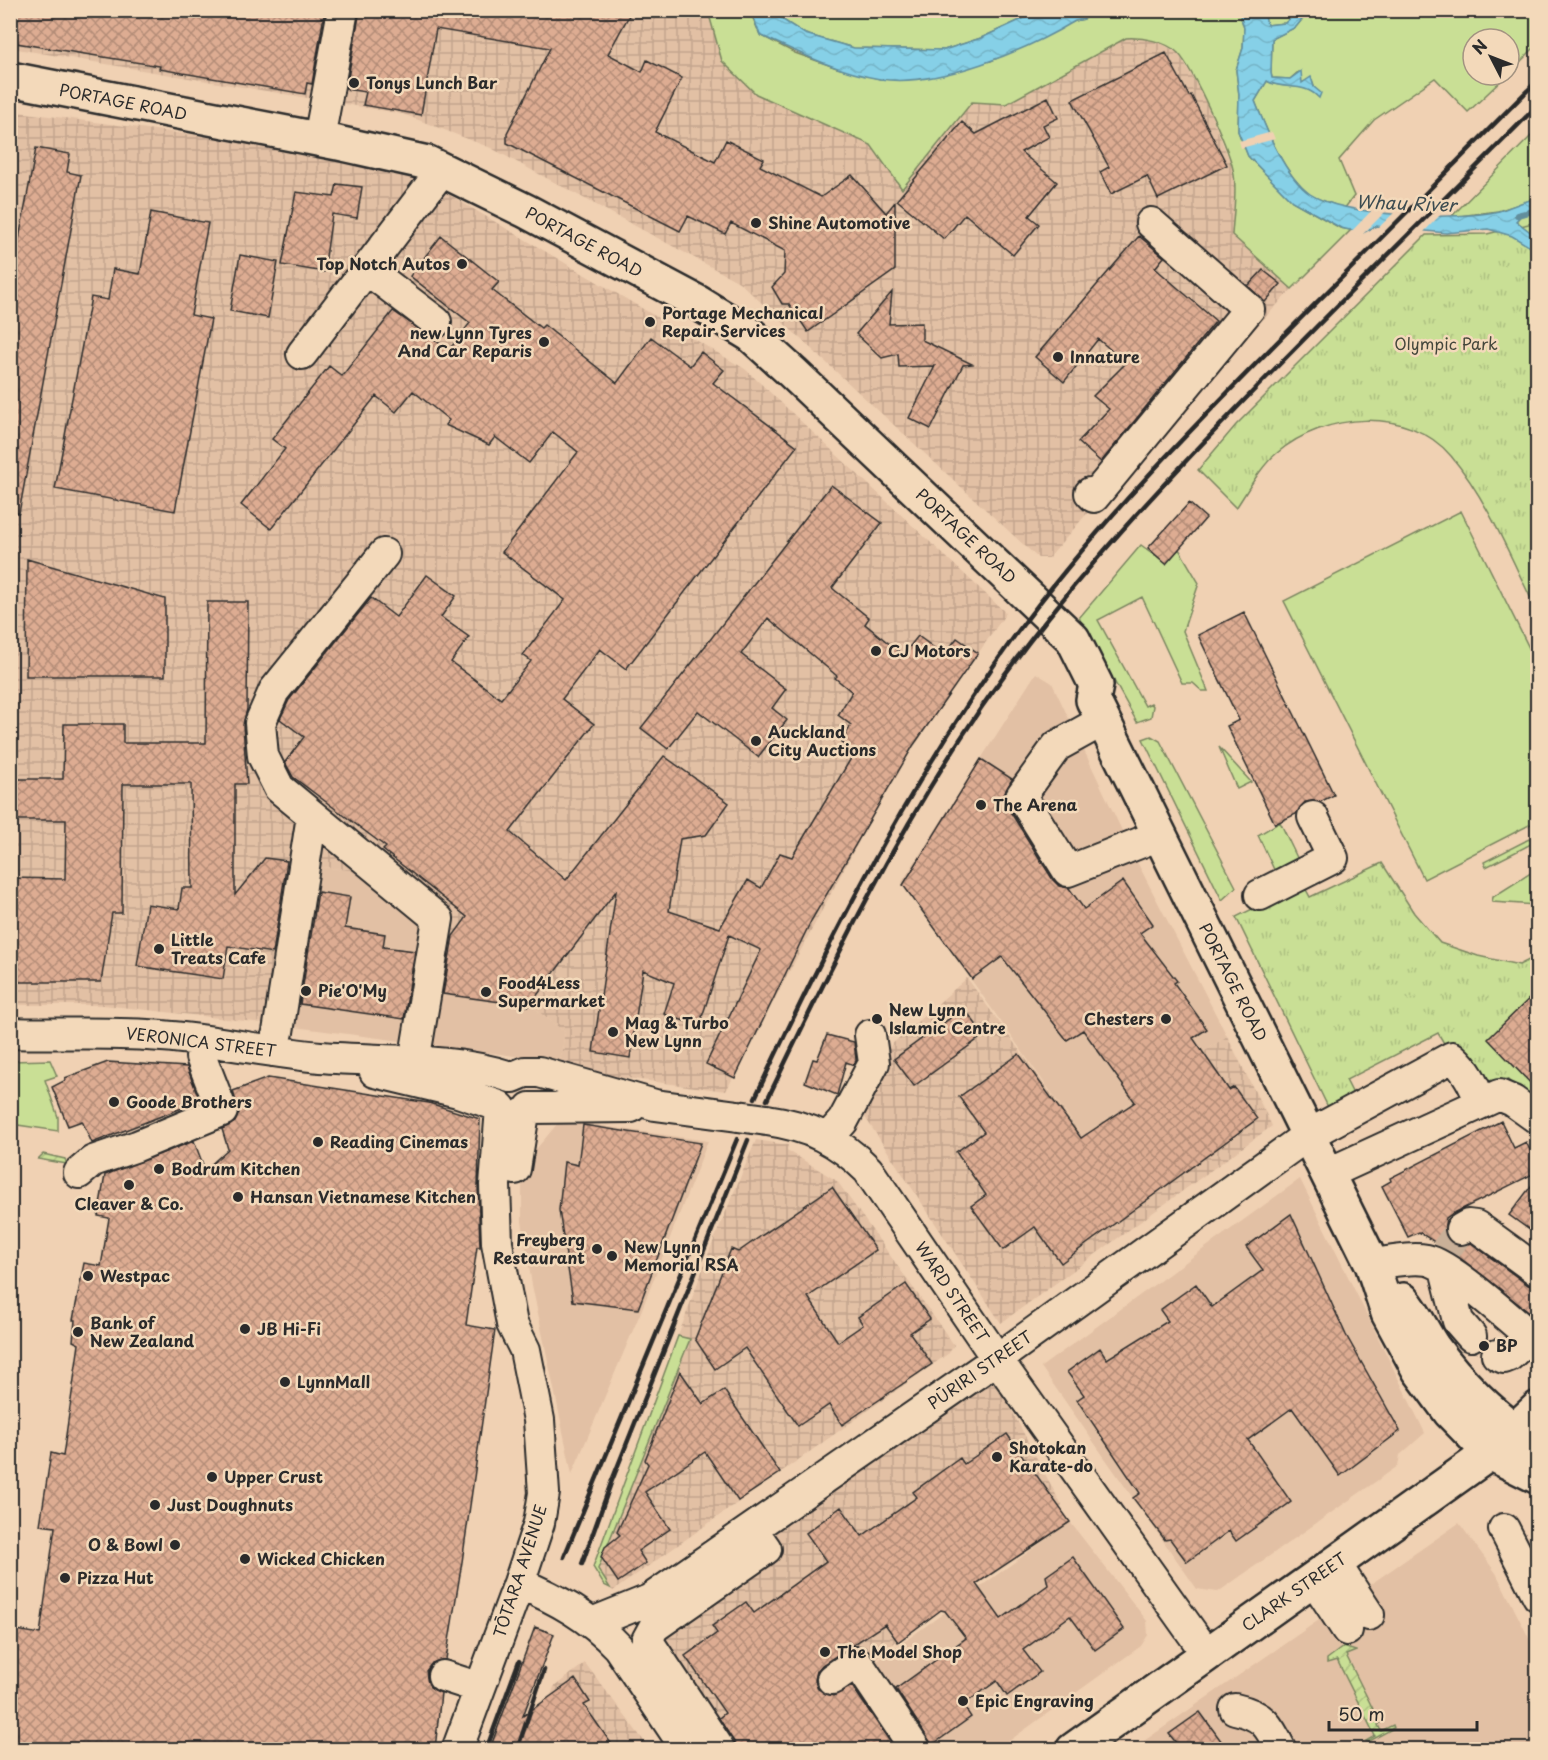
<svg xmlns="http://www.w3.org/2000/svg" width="1548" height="1760" viewBox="0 0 1548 1760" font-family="'Playpen Sans',sans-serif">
<defs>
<pattern id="industrial-grid" width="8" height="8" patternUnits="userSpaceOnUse" patternTransform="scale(1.5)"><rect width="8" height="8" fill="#e2c0a4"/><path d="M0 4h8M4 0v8" fill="none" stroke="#c2a58d"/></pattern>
<pattern id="park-tufts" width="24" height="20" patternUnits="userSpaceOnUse" patternTransform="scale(1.5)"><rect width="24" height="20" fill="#c9df95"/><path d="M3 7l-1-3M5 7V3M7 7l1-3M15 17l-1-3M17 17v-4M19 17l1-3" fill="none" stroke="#adc081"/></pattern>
<pattern id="garden-furrows" width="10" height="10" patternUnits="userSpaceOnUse" patternTransform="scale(1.5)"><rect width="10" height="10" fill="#c9df95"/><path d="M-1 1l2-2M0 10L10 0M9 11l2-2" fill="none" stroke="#adc081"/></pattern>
<pattern id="water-waves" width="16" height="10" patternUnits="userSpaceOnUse" patternTransform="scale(1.5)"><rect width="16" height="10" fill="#86d0e7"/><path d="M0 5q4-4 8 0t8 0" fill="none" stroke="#74b3c6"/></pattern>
<pattern id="building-cross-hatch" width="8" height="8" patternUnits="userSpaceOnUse" patternTransform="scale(1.5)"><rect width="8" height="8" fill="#ddac92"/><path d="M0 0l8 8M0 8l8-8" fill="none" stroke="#b38c77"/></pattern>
</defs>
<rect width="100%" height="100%" fill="#f0d1b3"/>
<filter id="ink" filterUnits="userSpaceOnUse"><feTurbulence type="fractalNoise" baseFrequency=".0167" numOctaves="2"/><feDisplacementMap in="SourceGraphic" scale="12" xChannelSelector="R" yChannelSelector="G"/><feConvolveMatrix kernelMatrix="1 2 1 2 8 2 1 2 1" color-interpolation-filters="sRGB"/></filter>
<g filter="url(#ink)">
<path fill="#e2c0a4" d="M1036 673 1052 683 1135 858 1227 1036 1082 1136 902 882Z
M297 864 356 871 565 1032 560 1062 272 1024Z
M566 1121 708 1141 642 1309 572 1474 532 1285 522 1221V1187L527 1160 558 1123Z
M1300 1179 1425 1433 1400 1455 1398 1466 1218 1592 1197 1589 1041 1367Z
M1070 1522 1147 1621 1148 1635 1141 1646 998 1749H873L833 1693Z
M1459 1523 1496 1573 1537 1654V1749L1131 1750Z"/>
<path fill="url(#industrial-grid)" d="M10 11H708L722 61 756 94 871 145 902 189 972 102 1006 104 1126 38 1139 37 1159 42 1178 53 1203 95 1235 174 1232 235 1292 289 1148 442 1049 558H1038L739 282 491 148 403 114 11 48Z
M11 111 201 136 419 177 745 369 1006 613 913 748 861 837 726 1091 602 1075 560 1062 565 1032 356 871 297 864 272 1024 103 1005H11Z
M967 978 1082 1136 1227 1036 1272 1126 1001 1323 857 1105 891 1045Z
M756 1140 788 1145 787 1150 837 1181 954 1345 949 1353 613 1591 597 1569 690 1340 678 1336 711 1247Z
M993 1375 1062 1506 833 1693 873 1749H714L630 1634Z
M585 1663 650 1749 532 1750 554 1687Z"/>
<path fill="#c9df95" stroke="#7a8560" stroke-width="1.5" d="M708 11H750L760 35 795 53 837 68 880 79 991 61 1075 21 1084 19 1095 11H1239L1244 28 1243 48 1236 70 1239 95 1238 131 1248 156 1292 201 1340 228 1351 230 1292 289 1232 235C1233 216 1237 193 1234 175 1232 154 1193 69 1178 53 1166 41 1142 37 1126 38L1006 104 972 102 902 189 871 145 756 94 722 61Z
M778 11H1040L981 38 944 50 854 48 805 34 783 20Z
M1264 11H1298L1285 23 1266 25Z
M1309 11H1537V45L1509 73V39H1473V75H1507L1468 112 1435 78 1374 120 1339 160 1354 196 1344 209C1333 203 1318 200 1309 194 1283 173 1267 131 1255 101L1267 81C1283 90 1304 81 1318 97L1311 78 1302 83 1298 72 1290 79 1272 78 1271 73 1272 39 1296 27Z
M1537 130V198L1498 211 1451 217Z
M1537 201V237L1516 221 1523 213 1535 210Z
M1461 511 1537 664V821L1424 879 1284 601Z
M1141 545 1166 563 1179 549 1199 583 1183 631 1208 691H1202L1193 683H1182L1142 597 1098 620 1145 706 1151 703 1153 706 1151 717 1137 722 1079 618Z
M1151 736 1160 741 1236 887 1222 900 1143 739Z
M1219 747 1251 782 1237 789Z
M1280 822 1301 866 1277 876 1258 835Z
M1537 835V841L1486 867 1484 862Z
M1537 869V905L1492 902 1493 897Z
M50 1060 57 1076 45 1080 58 1117V1131L11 1124V1061Z
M678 1336 690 1339 598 1569 610 1588 604 1585 593 1567Z"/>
<path fill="url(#park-tufts)" stroke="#7a8560" stroke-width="1.5" d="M1537 222V611C1511 559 1488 500 1451 456 1408 405 1323 413 1277 453 1261 466 1248 490 1236 508L1198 470 1236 425 1426 235 1487 234Z
M1382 863 1414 913 1440 943 1478 956 1519 965 1537 956V1109L1507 1079 1484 1084 1445 1045 1438 1033 1346 1080 1353 1094 1328 1107 1236 917 1303 884 1310 897Z"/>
<path fill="url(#garden-furrows)" stroke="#7a8560" stroke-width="1.5" d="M43 1154 65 1159 67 1164 38 1159Z
M1343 1647 1356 1651 1346 1655 1380 1723 1378 1725 1381 1731 1393 1725 1394 1728 1368 1742 1366 1741 1375 1736 1337 1660 1327 1663V1659Z"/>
<path fill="url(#water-waves)" stroke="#628e9c" stroke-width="1.5" d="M751 11H778L783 20 805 34 854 48 944 50 981 38 1040 11H1095L1084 19 1075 21C1027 50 937 88 880 79 838 72 799 53 760 35Z
M1239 11H1264L1267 25 1285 23 1298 11H1309L1296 27 1272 39 1271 73 1272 78 1290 79 1301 71 1302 83 1311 77 1314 87 1321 93 1319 98C1304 81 1283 91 1267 81L1255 101C1266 129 1285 177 1310 194 1344 217 1459 221 1499 211 1512 207 1524 201 1537 198L1535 210 1523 213 1516 221 1537 237V251L1512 236 1488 229 1446 233 1376 226 1363 233 1341 228 1292 201 1248 156 1238 131 1239 95 1236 70 1243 48 1244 28Z"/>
<path fill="#f0d1b3" d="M1272 132 1275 139 1241 148 1239 141Z
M1374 208 1388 209 1361 236 1350 233Z
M1397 210 1441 214 1422 234 1377 229Z"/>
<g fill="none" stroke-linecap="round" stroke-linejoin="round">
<path stroke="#628e9c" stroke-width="6" d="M1517 215 1538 210"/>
</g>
<path fill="url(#building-cross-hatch)" stroke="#2b2b2b" stroke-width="1.5" d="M10 10H325L312 84 307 83 305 94 159 69 160 66 10 42Z
M360 10H632L608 54 642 72 647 60 682 78 655 132 715 162 726 140 764 159 760 166 821 197 852 175 886 213 895 202V270L808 332 789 304H782L772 287 784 274 785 251 731 223 725 234 688 216 680 231 507 143V133L550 48 436 29 421 115 363 105 366 92 346 89Z
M1166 53 1189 96 1191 95 1227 165 1158 199 1147 176 1111 194 1100 172 1109 167 1072 100Z
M1048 97 1058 118 1043 125 1049 137 1021 152 1057 182 1029 216 1039 224 1013 255 965 214 944 239 897 200 962 122 976 134Z
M36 148 70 154 67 172 81 175 19 513H10V287Z
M337 184 362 187 357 218 332 214 324 272 282 265 296 192 334 197Z
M151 212 208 223 191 315 211 319 175 511 55 489 91 297 108 300 113 269 140 274Z
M441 236 499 282 492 290 541 328 544 325 617 383 651 337 690 366 701 352 724 370 713 383 797 446 626 669 600 649 562 699 594 724 510 832 566 880 664 756 729 803 706 835 680 839 669 911 720 928 748 880 761 888 780 853 792 857 853 755 842 742 851 725 838 715 852 692 835 678 837 676 768 618 741 654 786 689 772 708 787 720 758 757 698 711 668 749 641 728 831 485 882 523 832 588 869 618 865 624 903 655 918 636 944 655 957 638 978 653 913 746 811 921 735 1078 706 1064 761 950 729 935 699 1026 664 1014 674 983 643 970 630 1058 593 1052 616 891 529 1006 443 994 453 936 467 917 383 850 386 847 293 777 285 762 304 737 280 719 289 700 371 598 396 617 427 575 456 596 441 617 469 637 451 662 501 699 531 661 523 655 565 600 502 552 578 452 553 432 529 463 495 437 489 445 445 425 449 420 413 391 396 412 376 396 271 529 241 505 285 449 272 439 329 366 342 376 393 311 449 350 470 323 410 276Z
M1139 236 1164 257 1155 268 1216 321 1101 462 1078 442 1109 409 1093 396 1126 363 1098 339 1064 382 1035 357Z
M240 255 278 262 268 318 230 311Z
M1263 270 1281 284 1265 302 1248 286Z
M892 292 889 324 922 323V340L972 364 963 365 931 429 909 418 935 366 899 367 898 354 882 358 856 334Z
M1189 503 1206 518 1166 564 1148 548Z
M27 559 165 599V676H26Z
M207 602H248L247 709 243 725 247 784H235V895L265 858 287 861 273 953 228 946 223 979 137 966 147 904 179 909 182 888H192L191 784H123L122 913H112L101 982H10V878L65 879 66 820H15V779H63L64 724H123V743H206Z
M1244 612 1334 795 1320 802H1305L1296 814 1275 824 1227 726 1239 720 1198 635Z
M981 759 1012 779 1004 795 1006 805 1053 880 1059 886 1069 888 1084 909 1123 881 1153 924 1140 933 1177 981 1174 983 1207 1029 1193 1038 1229 1090 1234 1087 1257 1119 1061 1263 1035 1227 1003 1250 971 1206 986 1195 956 1152 984 1132 959 1097 1019 1054 1081 1138 1135 1102 1083 1030 1067 1040 1002 957 972 979 903 885Z
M318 892 350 897 345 928 385 934 383 947 415 951 404 1019 300 1004Z
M1538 990V1091L1488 1039Z
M964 1008 984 1035 914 1086 894 1059Z
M827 1035 854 1042 856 1060 854 1065 846 1062 837 1095 805 1082 813 1059 817 1060Z
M108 1062 187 1067 200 1101 92 1143 82 1121 68 1126 52 1087 66 1080 65 1078Z
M268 1078 429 1103 480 1119 478 1186 480 1247H477L466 1325 495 1330 462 1562 446 1659 432 1663 426 1671 430 1687 441 1693 435 1749H10V1629L40 1634 55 1527 40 1525 51 1453 63 1456 79 1344 73 1341 75 1320H73L84 1263 101 1266 109 1218 98 1216 105 1175 194 1141 205 1170 228 1149 222 1129 235 1122 239 1113 233 1091Z
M1501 1121 1514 1148 1526 1142 1536 1162 1533 1164 1537 1172 1452 1214 1446 1218 1444 1230 1452 1244 1462 1246 1471 1243 1528 1285 1538 1288V1312L1531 1314 1460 1258 1419 1232 1408 1237 1382 1186 1391 1181 1390 1178Z
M583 1125 701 1143 638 1309 573 1301 559 1210 564 1162 578 1165Z
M1538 1177V1236L1509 1215Z
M832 1187 876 1250 808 1297 838 1342 863 1325 858 1317 906 1284 930 1319 910 1333 932 1364 842 1425 829 1405 798 1426 745 1348 715 1369 695 1339 731 1249 738 1252Z
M1291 1214 1346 1335 1400 1431 1340 1476 1292 1408 1248 1440 1291 1502 1236 1541 1229 1531 1187 1562 1170 1539 1165 1540 1133 1498 1140 1493 1077 1400 1084 1395 1067 1372 1100 1348 1107 1359 1168 1321 1160 1310 1196 1284 1212 1307 1263 1270 1246 1247Z
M680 1371 703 1404 724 1390 780 1473 738 1501 705 1452 645 1492 670 1529 638 1551 646 1563 618 1582 601 1557 605 1547 620 1535 617 1532 648 1464 645 1460Z
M1007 1434 1070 1522 976 1584 1001 1619 1048 1585 1046 1576 1073 1557 1124 1629 1095 1650 1070 1616 1023 1650 1040 1672 1007 1696 997 1681 963 1705 971 1717 932 1745 896 1689 966 1638 945 1611 941 1610 898 1642 885 1624 822 1665 817 1671 815 1680 818 1689 833 1696 852 1686 895 1749H737L719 1718 725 1713 685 1656 717 1633 712 1626 746 1602 754 1613 826 1561 806 1533 841 1507 862 1536 917 1497 913 1492 960 1458 964 1464Z
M535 1627 554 1634 523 1716 575 1679 590 1702 584 1705 615 1749H500L491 1746Z
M1200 1712 1227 1749H1181L1169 1734Z"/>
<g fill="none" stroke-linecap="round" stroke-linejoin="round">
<path stroke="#c9b098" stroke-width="30" stroke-dasharray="30 15" stroke-linecap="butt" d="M1445 1251 1461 1229"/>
<defs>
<path id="minor" d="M319 139 343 10
M377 277 436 322
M302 354 442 170
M1090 493 1094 497 1249 309 1151 223
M384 554 274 691 260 723 263 756 279 788 438 919 414 1062
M1104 720 1057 746 1021 796 1068 871 1160 835
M1260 895 1333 858 1313 817
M10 1033C61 1035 111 1031 162 1036 215 1040 267 1052 320 1057 382 1062 453 1057 511 1077
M273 1051 278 1032 312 816
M375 1072 458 1092 499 1106
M513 1077 525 1072H539L655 1105 738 1116
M530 1108 631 1107
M767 1120C809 1126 838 1140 868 1170L997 1359 1207 1654
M829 1137 843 1121 874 1063 870 1035
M515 1169 524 1113
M79 1173 93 1161 137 1146 222 1111 201 1057
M1327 1174 1499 1095 1513 1101 1538 1119
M1461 1229 1468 1225 1476 1226 1538 1271
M1372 1264C1390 1262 1410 1257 1427 1260 1450 1264 1518 1326 1538 1343
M1445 1269 1458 1321 1471 1336
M1497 1355 1504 1358 1509 1356 1538 1329
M1504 1529 1538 1596
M1335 1563 1369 1615
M1313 1578 1347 1630
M519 1583C557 1599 590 1617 618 1647L687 1750
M592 1623 649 1600 997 1359 1308 1135 1452 1057C1467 1070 1474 1085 1481 1103
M443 1676 480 1688
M832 1679 857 1662 916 1750
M1235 1709C1263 1715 1269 1725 1281 1750
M457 1750 519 1583 539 1523 544 1493 539 1420 525 1350 512 1324 497 1243 495 1185 501 1108
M720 1750 647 1640 654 1627 766 1549 752 1529"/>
<path id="major" d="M10 79 338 143 428 163 526 211 697 302 751 335 793 373 1073 639 1096 685 1093 700 1372 1264 1388 1313 1419 1370 1450 1412 1490 1453 1538 1477
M1403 1300C1415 1314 1423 1332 1433 1347 1461 1385 1498 1421 1538 1446
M1073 1750 1490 1453 1538 1408"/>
</defs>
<use href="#minor" stroke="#2b2b2b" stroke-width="34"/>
<use href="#major" stroke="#2b2b2b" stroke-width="38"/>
<use href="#minor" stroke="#f3d9ba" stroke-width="30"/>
<use href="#major" stroke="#f3d9ba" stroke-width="33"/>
<path stroke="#2b2b2b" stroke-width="4.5" d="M755 1098C831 936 911 779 1016 634 1102 517 1206 414 1308 311 1385 235 1461 157 1538 80
M767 1100C832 965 896 832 981 708 1053 603 1139 509 1228 417 1330 311 1435 209 1538 105
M564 1557 737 1139
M582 1564 611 1483 748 1140
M486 1750 519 1661
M517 1750 544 1670"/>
<defs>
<path id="minor-bridge" d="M738 1116 767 1120"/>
</defs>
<use href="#minor-bridge" stroke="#2b2b2b" stroke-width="34" stroke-linecap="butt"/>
<use href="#minor-bridge" stroke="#f3d9ba" stroke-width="30"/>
</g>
</g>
<g fill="#2b2b2b" stroke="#f3d9ba" stroke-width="2">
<circle cx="354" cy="83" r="6"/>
<circle cx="756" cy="223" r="6"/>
<circle cx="462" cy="264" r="6"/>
<circle cx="650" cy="322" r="6"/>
<circle cx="544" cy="342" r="6"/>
<circle cx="1058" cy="357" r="6"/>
<circle cx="876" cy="651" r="6"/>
<circle cx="756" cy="741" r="6"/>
<circle cx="981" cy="805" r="6"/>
<circle cx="159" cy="949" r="6"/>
<circle cx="306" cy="991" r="6"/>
<circle cx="486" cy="992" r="6"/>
<circle cx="877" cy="1019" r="6"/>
<circle cx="1166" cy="1019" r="6"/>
<circle cx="613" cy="1032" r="6"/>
<circle cx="114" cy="1102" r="6"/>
<circle cx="318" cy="1142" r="6"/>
<circle cx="159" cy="1169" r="6"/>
<circle cx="129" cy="1185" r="6"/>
<circle cx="238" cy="1197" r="6"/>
<circle cx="597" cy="1249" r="6"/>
<circle cx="612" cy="1256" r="6"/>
<circle cx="88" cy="1276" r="6"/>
<circle cx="245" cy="1329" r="6"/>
<circle cx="78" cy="1332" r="6"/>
<circle cx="1484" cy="1346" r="6"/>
<circle cx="285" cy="1382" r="6"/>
<circle cx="997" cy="1457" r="6"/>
<circle cx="212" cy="1477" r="6"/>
<circle cx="155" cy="1505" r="6"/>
<circle cx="175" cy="1545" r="6"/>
<circle cx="245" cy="1559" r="6"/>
<circle cx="65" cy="1578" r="6"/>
<circle cx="825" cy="1652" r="6"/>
<circle cx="963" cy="1701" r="6"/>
</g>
<g text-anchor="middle" stroke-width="5" stroke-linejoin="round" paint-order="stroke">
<g font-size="16" font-weight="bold" fill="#2b2b2b" stroke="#f3d9ba" text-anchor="start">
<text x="366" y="89">Tonys Lunch Bar</text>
<text x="768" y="229">Shine Automotive</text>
<text x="450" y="270" text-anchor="end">Top Notch Autos</text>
<text x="662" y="319">Portage Mechanical<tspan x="662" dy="18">Repair Services</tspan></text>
<text x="532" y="339" text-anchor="end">new Lynn Tyres<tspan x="532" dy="18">And Car Reparis</tspan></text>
<text x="1070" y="363">Innature</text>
<text x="888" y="657">CJ Motors</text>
<text x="768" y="738">Auckland<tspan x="768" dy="18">City Auctions</tspan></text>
<text x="993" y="811">The Arena</text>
<text x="171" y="946">Little<tspan x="171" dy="18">Treats Cafe</tspan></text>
<text x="498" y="989">Food4Less<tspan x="498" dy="18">Supermarket</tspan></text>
<text x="318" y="997">Pie'O'My</text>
<text x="889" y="1016">New Lynn<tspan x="889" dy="18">Islamic Centre</tspan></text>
<text x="1154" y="1025" text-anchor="end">Chesters</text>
<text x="625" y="1029">Mag &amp; Turbo<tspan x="625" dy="18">New Lynn</tspan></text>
<text x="126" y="1108">Goode Brothers</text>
<text x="330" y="1148">Reading Cinemas</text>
<text x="171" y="1175">Bodrum Kitchen</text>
<text x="250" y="1203">Hansan Vietnamese Kitchen</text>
<text x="129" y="1210" text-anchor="middle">Cleaver &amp; Co.</text>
<text x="585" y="1246" text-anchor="end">Freyberg<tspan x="585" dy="18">Restaurant</tspan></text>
<text x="624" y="1253">New Lynn<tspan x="624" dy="18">Memorial RSA</tspan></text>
<text x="100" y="1282">Westpac</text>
<text x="90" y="1329">Bank of<tspan x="90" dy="18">New Zealand</tspan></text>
<text x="257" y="1335">JB Hi-Fi</text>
<text x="1496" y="1352">BP</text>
<text x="297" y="1388">LynnMall</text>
<text x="1009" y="1454">Shotokan<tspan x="1009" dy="18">Karate-do</tspan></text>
<text x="224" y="1483">Upper Crust</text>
<text x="167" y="1511">Just Doughnuts</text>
<text x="163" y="1551" text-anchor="end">O &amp; Bowl</text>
<text x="257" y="1565">Wicked Chicken</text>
<text x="77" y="1584">Pizza Hut</text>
<text x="837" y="1658">The Model Shop</text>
<text x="975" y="1707">Epic Engraving</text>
</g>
<g font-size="16" fill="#2b2b2b" stroke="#f3d9ba">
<text transform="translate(123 102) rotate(11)" y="6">PORTAGE ROAD</text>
<text transform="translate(584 242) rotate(28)" y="6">PORTAGE ROAD</text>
<text transform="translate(966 536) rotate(43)" y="6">PORTAGE ROAD</text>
<text transform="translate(1233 982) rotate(63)" y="6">PORTAGE ROAD</text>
<text transform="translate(201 1042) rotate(7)" y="6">VERONICA STREET</text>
<text transform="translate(952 1292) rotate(56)" y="6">WARD STREET</text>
<text transform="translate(980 1370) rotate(-35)" y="6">PŪRIRI STREET</text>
<text transform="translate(520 1571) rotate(-72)" y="6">TŌTARA AVENUE</text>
<text transform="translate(1294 1592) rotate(-35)" y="6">CLARK STREET</text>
</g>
<g font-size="16" fill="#43463b" stroke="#f3d9ba">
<text x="1446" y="350">Olympic Park</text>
</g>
<g font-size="18" font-style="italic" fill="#3d4c51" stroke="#f3d9ba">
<text transform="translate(1406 204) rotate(2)" y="6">Whau River</text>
</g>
</g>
<rect width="1548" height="1760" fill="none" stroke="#f3d9ba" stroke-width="36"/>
<rect x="18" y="18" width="1512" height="1724" fill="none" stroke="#2b2b2b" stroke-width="2" filter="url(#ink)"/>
<g transform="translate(1491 57) rotate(312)"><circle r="28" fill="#f3d9ba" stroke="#a39381" stroke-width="1.5"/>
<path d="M0-4.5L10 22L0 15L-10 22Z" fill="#2b2b2b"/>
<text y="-9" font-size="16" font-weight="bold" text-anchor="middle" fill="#2b2b2b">N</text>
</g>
<path d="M1329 1721v9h148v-9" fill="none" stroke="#2b2b2b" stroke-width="3"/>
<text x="1338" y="1721" font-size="18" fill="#2b2b2b" stroke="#f3d9ba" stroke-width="4.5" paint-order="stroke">50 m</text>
</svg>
